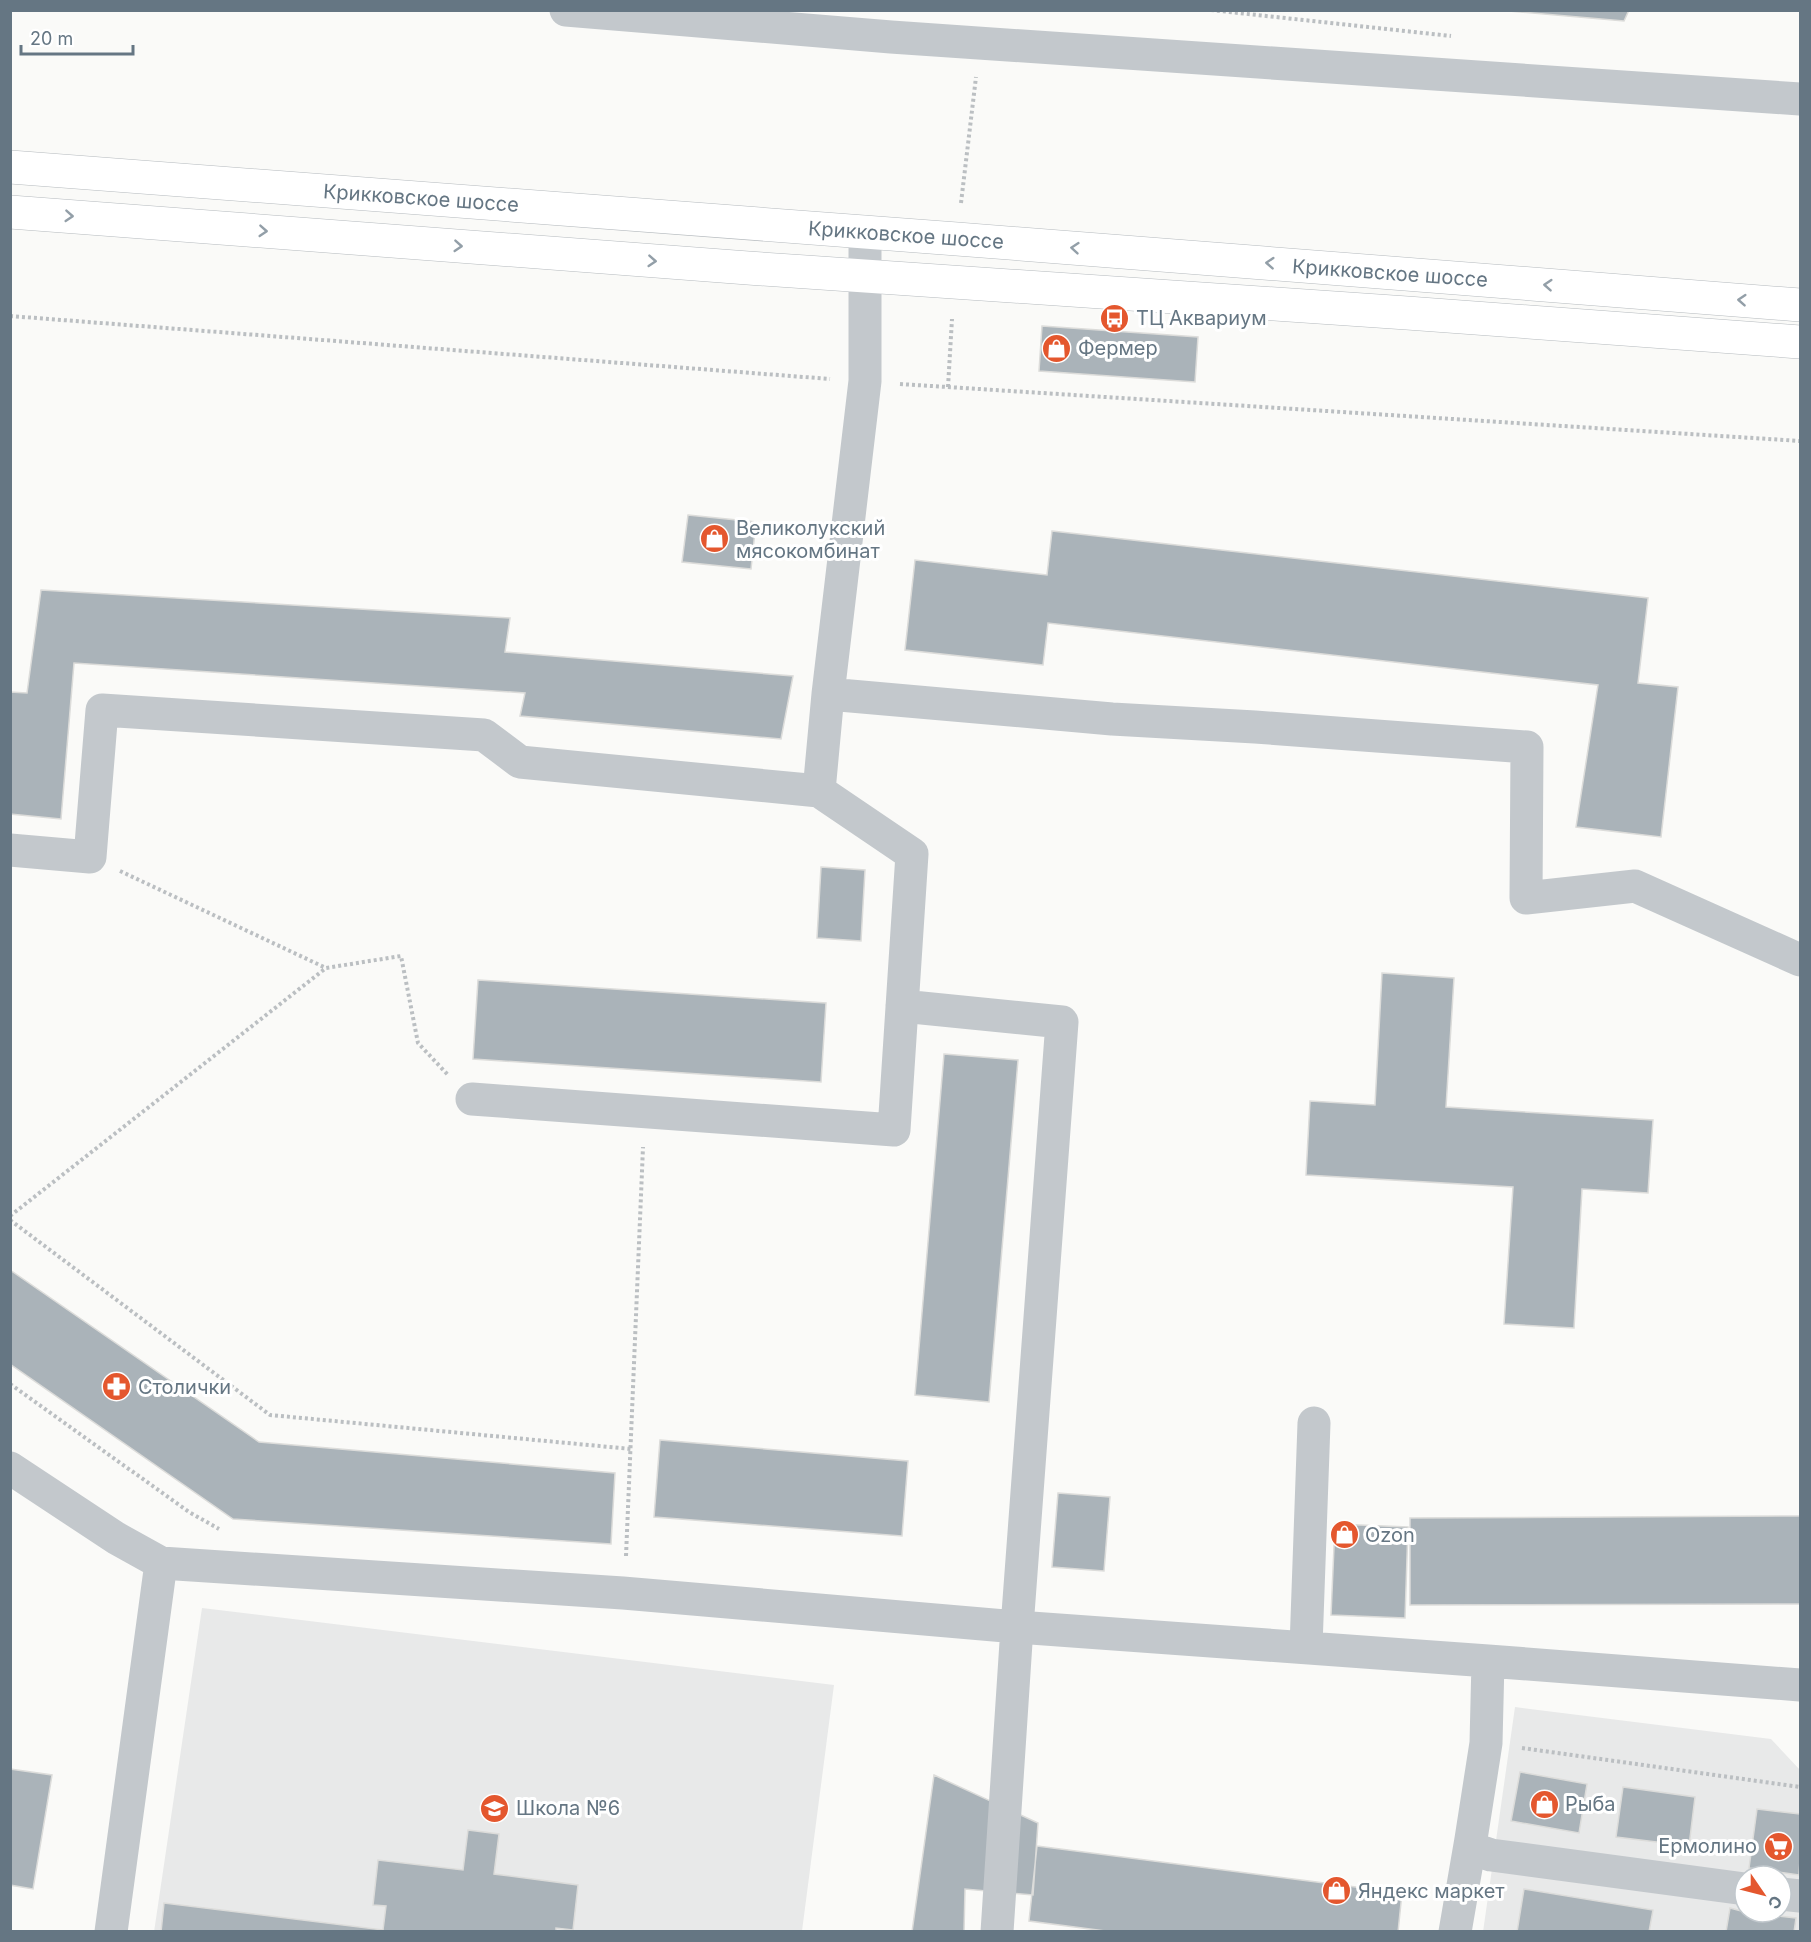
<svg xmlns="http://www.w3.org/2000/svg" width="1811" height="1942" viewBox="0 0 1811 1942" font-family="Inter,sans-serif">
<rect width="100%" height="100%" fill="#fafaf8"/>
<path fill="#e8e9e9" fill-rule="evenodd" d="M202 1608 834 1685 802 1931 154 1932Z
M1515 1707 1771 1739 1800 1770V1931L1483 1932ZM1745 1876H1781V1912H1745Z"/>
<path fill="#aab3b9" stroke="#dcdcda" stroke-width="1.5" d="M1497 10H1629L1624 21Z
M1042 326 1198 337 1195 382 1039 371Z
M688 515 756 522 751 569 682 562Z
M1052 531 1648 598 1638 683 1678 687 1661 837 1576 827 1598 685 1048 623 1043 665 905 650 915 560 1047 575Z
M41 590 510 618 505 652 793 676 781 739 520 716 525 693 74 663 61 819 10 814V692L27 693Z
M821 867 865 870 861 941 817 938Z
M1382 973 1454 978 1446 1107 1653 1120 1648 1193 1582 1189 1574 1328 1504 1324 1513 1187 1306 1175 1310 1101 1375 1105Z
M478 980 826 1003 821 1082 473 1059Z
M944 1054 1018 1060 989 1402 915 1395Z
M10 1270 259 1442 615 1473 611 1544 233 1519 10 1364Z
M660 1440 908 1461 902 1536 654 1517Z
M1058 1493 1110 1497 1104 1571 1052 1567Z
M1800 1516V1604L1410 1605V1518Z
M1335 1524 1408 1527 1405 1618 1331 1615Z
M10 1769 52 1775 33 1889 10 1885Z
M1520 1772 1587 1784 1579 1833 1511 1821Z
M934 1775 1038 1823 1033 1895 965 1889 964 1932H912Z
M1623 1787 1695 1797 1689 1846 1616 1837Z
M1757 1809 1800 1814V1860L1799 1875 1749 1868Z
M468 1830 499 1834 494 1874 578 1885 573 1930 556 1928V1932H161L164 1903 383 1930 386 1906 373 1905 378 1860 463 1870Z
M1037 1846 1402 1893 1398 1932H1113L1029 1921Z
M1524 1889 1653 1910 1649 1932H1517Z
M1730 1908 1745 1912 1796 1918 1794 1932H1726Z"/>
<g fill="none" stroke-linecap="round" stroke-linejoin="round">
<defs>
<path id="major" d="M10 167 957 239 1800 305
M10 212 748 268 1407 313 1800 342"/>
</defs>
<use href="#major" stroke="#b5babe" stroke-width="34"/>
<path stroke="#bbbfc2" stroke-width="4" stroke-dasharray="3 3" stroke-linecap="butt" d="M1211 10 1451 36
M961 203 976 77
M10 316 830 379
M900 384 1800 441
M948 387 952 319
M120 871 326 968
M10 1216 326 968 401 956 418 1043 448 1075
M10 1220 270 1415 631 1449
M10 1384 189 1512 219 1529
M626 1556 643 1147
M1522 1748 1800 1787"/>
<path stroke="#c3c8cc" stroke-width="33" d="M566 10 891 37 1800 99
M828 694 1112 719 1255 727 1527 747 1526 898 1635 886 1800 960
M10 850 90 857 102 710 484 735 520 762 819 791 828 694 865 381V232
M902 1006 1062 1022 1017 1627 997 1932
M472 1099 894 1130 912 854 819 791
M10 1468 116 1538 161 1563 111 1932
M161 1563 623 1593 1017 1627 1488 1661 1800 1685
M1306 1647 1314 1423
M1488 1661 1486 1743 1471 1839 1476 1850 1491 1855 1745 1889
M1781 1894 1800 1896
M1455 1932 1471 1839"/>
<use href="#major" stroke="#fff" stroke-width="33"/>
</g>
<defs><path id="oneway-chevron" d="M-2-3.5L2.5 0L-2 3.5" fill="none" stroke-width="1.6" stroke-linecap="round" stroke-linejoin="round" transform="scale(1.5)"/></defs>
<g stroke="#939fa8">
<use href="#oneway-chevron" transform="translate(69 216) rotate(4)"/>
<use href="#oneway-chevron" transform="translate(263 231) rotate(4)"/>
<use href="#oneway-chevron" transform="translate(458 246) rotate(4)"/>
<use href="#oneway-chevron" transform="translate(1075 248) rotate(-175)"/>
<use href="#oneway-chevron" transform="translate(652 261) rotate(4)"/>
<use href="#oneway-chevron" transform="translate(1270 263) rotate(-176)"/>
<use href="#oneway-chevron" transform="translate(1548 285) rotate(-176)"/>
<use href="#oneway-chevron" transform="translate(1742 300) rotate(-176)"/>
</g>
<defs>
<symbol id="bus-disc" viewBox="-11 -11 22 22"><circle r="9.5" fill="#e4572e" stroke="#fff"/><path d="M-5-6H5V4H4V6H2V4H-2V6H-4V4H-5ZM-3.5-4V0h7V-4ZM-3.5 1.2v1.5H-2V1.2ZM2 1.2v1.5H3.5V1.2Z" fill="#fff"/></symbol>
<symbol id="shop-disc" viewBox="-11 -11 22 22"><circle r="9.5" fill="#e4572e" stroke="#fff"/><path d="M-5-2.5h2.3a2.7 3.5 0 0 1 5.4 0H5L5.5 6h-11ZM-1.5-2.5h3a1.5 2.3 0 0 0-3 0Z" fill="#fff"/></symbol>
<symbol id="pharmacy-disc" viewBox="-11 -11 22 22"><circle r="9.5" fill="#e4572e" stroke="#fff"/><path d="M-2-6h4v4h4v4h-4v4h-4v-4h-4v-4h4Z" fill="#fff"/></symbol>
<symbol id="school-disc" viewBox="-11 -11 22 22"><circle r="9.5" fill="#e4572e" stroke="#fff"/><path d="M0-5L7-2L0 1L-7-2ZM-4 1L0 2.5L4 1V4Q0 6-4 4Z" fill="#fff"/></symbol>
<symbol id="supermarket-disc" viewBox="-11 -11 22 22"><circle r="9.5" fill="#e4572e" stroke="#fff"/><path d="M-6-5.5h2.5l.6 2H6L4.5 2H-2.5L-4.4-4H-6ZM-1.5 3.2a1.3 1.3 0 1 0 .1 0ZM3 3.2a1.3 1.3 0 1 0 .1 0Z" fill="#fff"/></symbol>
</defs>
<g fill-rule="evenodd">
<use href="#bus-disc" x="1098" y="302" width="33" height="33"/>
<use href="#shop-disc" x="1040" y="332" width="33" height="33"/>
<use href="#shop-disc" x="698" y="522" width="33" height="33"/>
<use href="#pharmacy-disc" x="100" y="1370" width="33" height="33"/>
<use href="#shop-disc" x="1328" y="1518" width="33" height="33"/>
<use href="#shop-disc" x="1528" y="1788" width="33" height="33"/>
<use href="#school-disc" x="478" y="1792" width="33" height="33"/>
<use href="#supermarket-disc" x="1762" y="1830" width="33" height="33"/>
<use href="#shop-disc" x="1320" y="1874" width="33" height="33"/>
</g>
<g text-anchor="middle" stroke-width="6" stroke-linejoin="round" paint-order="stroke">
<g font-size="20" fill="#657683" stroke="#fff">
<text transform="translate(421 198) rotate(4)" y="7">Крикковское шоссе</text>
<text transform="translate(906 235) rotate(4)" y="7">Крикковское шоссе</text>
<text transform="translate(1390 273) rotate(4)" y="7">Крикковское шоссе</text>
</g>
<g font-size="20" fill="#657683" stroke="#fff" text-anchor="start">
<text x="1136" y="325">ТЦ Аквариум</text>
<text x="1078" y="355">Фермер</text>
<text x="736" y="535">Великолукский<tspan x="736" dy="23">мясокомбинат</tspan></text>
<text x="138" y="1394">Столички</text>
<text x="1365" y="1542">Ozon</text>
<text x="1565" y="1811">Рыба</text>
<text x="516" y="1815">Школа №6</text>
<text x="1757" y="1853" text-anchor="end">Ермолино</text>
<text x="1358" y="1898">Яндекс маркет</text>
</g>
</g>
<rect width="1811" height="1942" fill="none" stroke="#657683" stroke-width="24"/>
<g transform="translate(1763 1894) rotate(125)"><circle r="28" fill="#ffffff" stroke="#c1c8cd" stroke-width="1.5"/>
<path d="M0-4.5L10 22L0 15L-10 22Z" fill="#e4572e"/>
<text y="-9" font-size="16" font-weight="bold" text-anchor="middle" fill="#657683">С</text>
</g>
<path d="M21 45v9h112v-9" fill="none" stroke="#657683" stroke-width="3"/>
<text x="30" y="45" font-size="18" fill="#657683" stroke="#ffffff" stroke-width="4.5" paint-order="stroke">20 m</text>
</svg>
